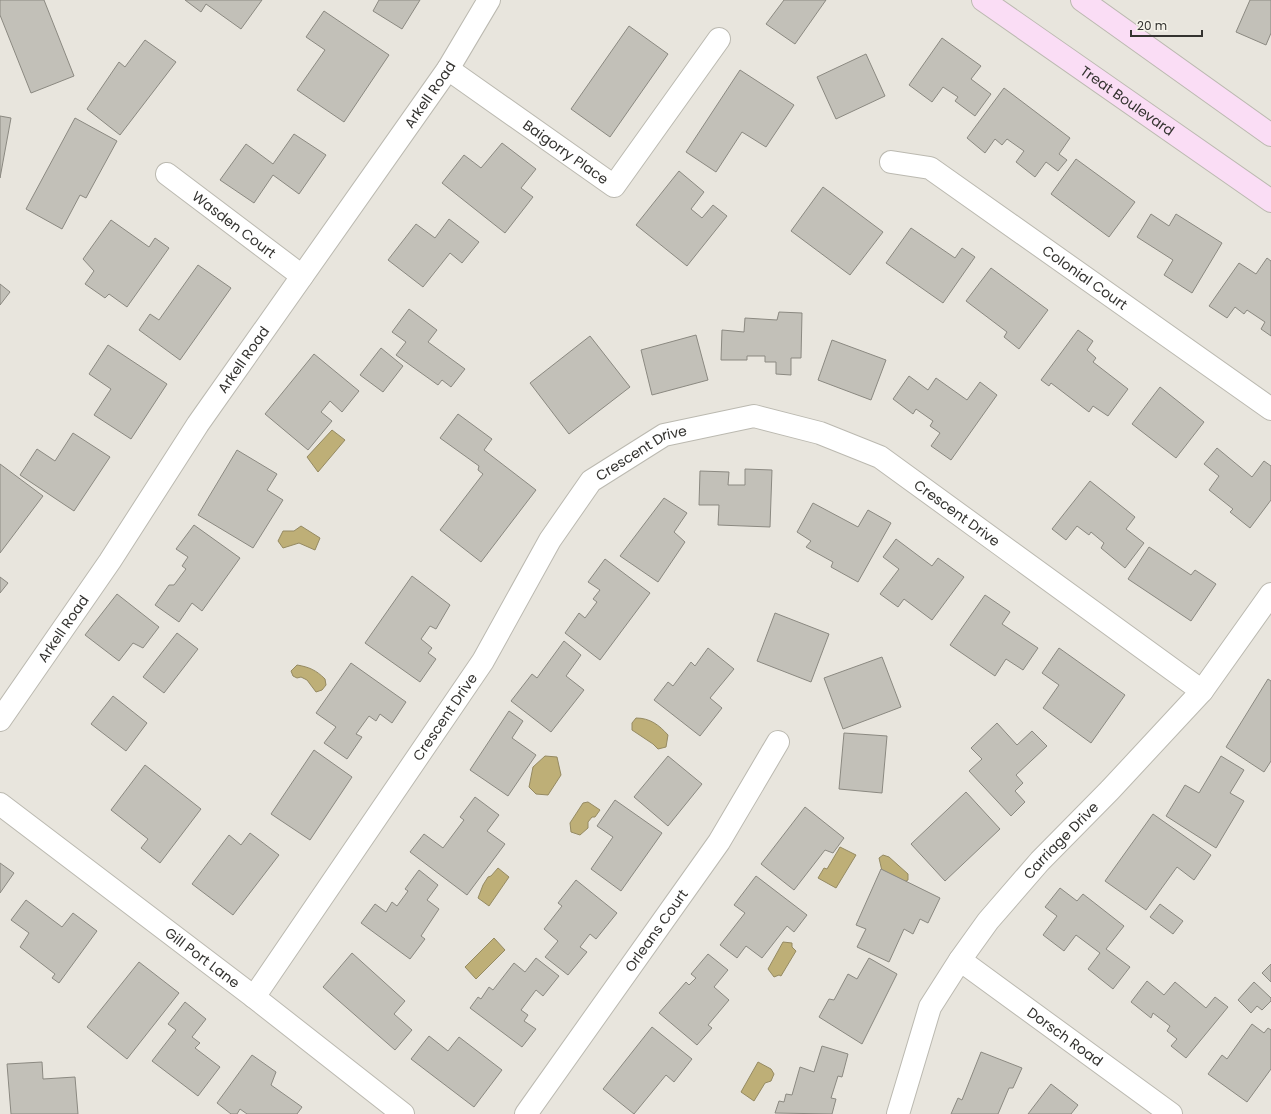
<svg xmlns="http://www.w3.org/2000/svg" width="1271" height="1114" viewBox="0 0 1271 1114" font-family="Poppins,sans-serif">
<rect width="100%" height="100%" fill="#e8e5dd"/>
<path fill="#beaf77" stroke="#958a62" d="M332 430 345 440 318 472 307 457Z
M301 526 320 538 315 550 299 543 283 548 278 541 283 531H294Z
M297 665C309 667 316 670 325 679L326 685 322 690 316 692 307 680 301 677 297 678 293 676 291 671Z
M636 718C650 718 659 725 668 735L666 747 658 749 653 744 632 730V723Z
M545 756 557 757 561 775 548 795 536 794 529 787 533 767Z
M588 802 600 810 595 817H592L588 822V828L580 835 571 832 570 823 583 803Z
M840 847 856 855 836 888 818 878 824 868 827 869Z
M883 855 889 857 908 874V880L902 883 882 871 879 858Z
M498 868 509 877 489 906 478 898 483 885 488 877 491 876Z
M494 938 505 950 476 979 465 967Z
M783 942 792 943V947L796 951 781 976 779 975 774 977 768 969Z
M758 1062 771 1069 774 1074 771 1081 765 1083 754 1101 741 1092Z"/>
<path fill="#c2c0b8" stroke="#8b8981" d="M0 0H44L74 76 31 93 0 15Z
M185 0H262L241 29 206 4 201 12Z
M379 0H420L402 29 373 11Z
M784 0H826L795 44 766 24Z
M1250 0H1271V33L1266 45 1236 32Z
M324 11 389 55 344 122 297 90 325 50 306 37Z
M629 26 668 54 610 137 571 109Z
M942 38 981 66 971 79 991 94 975 116 955 101 958 97 943 87 932 102 909 85Z
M145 40 176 62 120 135 87 109 119 62 125 67Z
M866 54 885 96 836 119 817 77Z
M740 70 794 105 766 147 742 132 716 172 686 152Z
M1004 88 1070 138 1059 154 1067 160 1058 171 1046 162 1035 177 1016 162 1024 151 1007 139 1002 145 995 139 985 153 967 138Z
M0 116 11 118 0 178Z
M75 118 117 141 86 198 80 195 62 229 26 209Z
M294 134 326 155 299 194 273 175 254 203 220 180 246 144 273 164Z
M502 143 536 169 521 188 533 197 505 233 442 183 464 155 481 168Z
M1076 159 1135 202 1109 237 1051 194Z
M679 171 704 192 691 209 702 218 713 205 727 216 687 266 636 225Z
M823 187 883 232 850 275 791 231Z
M1151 214 1169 226 1176 214 1222 243 1192 293 1164 275 1173 260 1137 237Z
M449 219 479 242 462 263 450 253 423 287 388 260 416 224 435 238Z
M111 220 149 247 155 238 169 248 127 307 109 294 105 298 85 284 94 271 83 259Z
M911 228 955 258 962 248 975 257 943 303 886 263Z
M1267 258 1271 261V336L1261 329 1265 322 1247 310 1244 314 1235 307 1227 318 1209 306 1239 263 1256 274Z
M198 265 231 288 180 360 139 330 150 314 159 320Z
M991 268 1048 310 1019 349 1004 337 1007 332 966 301Z
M0 284 10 292 0 305Z
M409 309 437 330 428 342 465 369 451 387 442 380 438 385 396 355 406 342 392 332Z
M779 312 802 313 801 358H791V375L776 374V362H765V356H747V360H721L722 330 744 332 745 318 777 320Z
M1078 330 1093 341 1087 350 1096 358 1093 362 1128 389 1108 416 1093 406 1089 412 1051 383 1049 386 1041 380Z
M696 335 708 380 652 395 641 350Z
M590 336 630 387 569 434 530 383Z
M832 340 886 360 871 400 818 380Z
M108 345 167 384 131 439 94 415 111 389 89 374Z
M381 348 403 366 383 392 360 375Z
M314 354 359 391 342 412 330 401 321 412 332 421 308 450 265 414Z
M909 376 928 390 936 378 967 400 980 382 997 395 951 460 931 446 940 433 930 426 933 421 916 409 913 414 893 399Z
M1160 387 1204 422 1176 458 1132 424Z
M458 414 492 439 484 450 536 490 481 562 440 530 483 474 478 470 479 466 440 438Z
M73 433 110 457 74 511 20 475 37 449 55 461Z
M1217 448 1252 477 1264 461 1271 466V500L1250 528 1230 512 1233 509 1209 490 1219 476 1204 464Z
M237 450 277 474 267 490 283 500 253 548 198 515Z
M0 464 43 496 0 553Z
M745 469 772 470 770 527 718 525 719 505H699L700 471 729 472 728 485H745Z
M1090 481 1135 517 1126 529 1144 543 1125 568 1101 548 1104 543 1091 532 1089 535 1077 526 1066 540 1052 529Z
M664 498 687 513 674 532 685 542 658 582 620 556Z
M813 503 858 527 868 510 891 523 858 582 831 567 833 562 806 547 811 541 797 532Z
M194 525 240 558 202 611 192 603 179 622 155 605 169 585H174L186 569 182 566 188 557 176 549Z
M896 539 932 566 938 558 964 577 932 620 904 599 898 607 880 594 899 569 883 557Z
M1149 547 1191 575 1195 570 1216 584 1191 621 1128 579Z
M605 559 650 593 600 660 565 633 579 613 585 618 597 602 593 599 600 590 588 582Z
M412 576 450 605 436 629 430 626 421 639 432 648 428 653 436 659 420 682 365 643Z
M0 577 8 583 0 593Z
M117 594 159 627 143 648 133 643 119 661 85 635Z
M985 595 1010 612 1002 624 1038 648 1023 670 1006 659 995 676 950 645Z
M775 613 829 634 811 682 757 661Z
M177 633 198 649 164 693 143 677Z
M564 641 581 655 566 676 584 690 551 732 511 701 532 674 537 678Z
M708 648 734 669 710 698 722 708 700 736 654 700 668 682 673 686 691 662 695 666Z
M1059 648 1125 695 1091 743 1043 708 1059 685 1042 673Z
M882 657 901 707 843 729 824 678Z
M351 663 406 702 392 723 380 714 376 721 369 716 356 734 362 737 347 759 324 743 336 727 316 713Z
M1268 679 1271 681V761L1264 772 1226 747Z
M113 696 147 723 126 751 91 724Z
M509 711 523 721 512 738 536 755 508 796 470 770Z
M997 723 1017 745 1032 731 1047 746 1016 775 1023 783 1015 791 1025 802 1011 816 969 771 982 759 971 748Z
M844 733 887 736 882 793 839 789Z
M314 750 352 777 310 840 271 814Z
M668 756 702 784 668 826 634 797Z
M1221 756 1244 770 1230 793 1244 801 1216 848 1166 816 1185 785 1199 793Z
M145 765 201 809 160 863 141 848 148 839 111 810Z
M966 792 1000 829 945 881 911 844Z
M475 797 499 815 487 831 505 844 467 895 410 852 424 834 443 848 464 820 460 817Z
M615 800 662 833 621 891 591 869 613 837 597 826Z
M805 807 844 838 833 853 825 850 794 890 761 864Z
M1153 814 1211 855 1194 880 1177 867 1146 910 1105 881Z
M250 833 279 855 233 915 192 884 229 835 241 845Z
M0 863 14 873 0 893Z
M881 869 940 898 928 923 920 919 913 934 904 929 889 962 857 947 866 929 856 925Z
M419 870 438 885 427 900 439 909 421 936 425 939 410 959 361 923 375 904 386 912 392 902 397 906 408 891 405 889Z
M756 876 807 915 794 932 787 926 762 958 746 946 737 958 720 945 745 913 734 905Z
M576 880 617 913 596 939 590 934 580 947 587 952 568 975 545 957 558 941 544 929 562 906 558 903Z
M1060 888 1077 901 1083 894 1124 926 1106 949 1130 967 1113 989 1088 969 1100 953 1076 935 1064 951 1043 935 1057 916 1045 907Z
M26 900 62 927 73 913 97 931 59 983 52 978 55 974 20 947 29 933 11 920Z
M1160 904 1183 921 1173 934 1150 917Z
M352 953 405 1001 394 1014 412 1030 395 1050 323 987Z
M708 954 728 970 714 987 729 1000 708 1025 712 1028 697 1045 659 1013 686 982 689 985 696 978 691 974Z
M536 958 559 976 543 996 536 990 521 1010 528 1015 524 1021 536 1029 522 1047 470 1008 478 997 481 999 489 987 493 990 514 963 525 972Z
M869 958 897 974 862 1044 819 1017 829 999 834 1000 848 974 857 979Z
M139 962 179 993 127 1059 87 1027Z
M1271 964V982L1262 973Z
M1147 981 1164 995 1175 982 1206 1008 1215 997 1228 1007 1186 1058 1171 1046 1177 1039 1167 1031 1170 1026 1153 1013 1151 1018 1131 1002Z
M1254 982 1271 998V1001L1262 1010 1257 1006 1251 1013 1238 1000Z
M185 1002 206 1019 192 1037 200 1043 195 1048 220 1067 198 1096 152 1061 176 1030 168 1024Z
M1252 1024 1264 1033 1268 1028 1271 1030V1069L1247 1102 1208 1074 1222 1055 1227 1059Z
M652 1027 692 1059 674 1082 666 1075 634 1114 603 1089Z
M429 1036 448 1051 459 1037 502 1070 474 1107 411 1059Z
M822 1046 848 1054 842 1077 838 1076 831 1098 836 1099 832 1114 775 1113 779 1101 784 1102 786 1094 792 1095 800 1067 814 1072Z
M981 1052 1022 1068 1013 1088H1009L998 1114H951L958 1098 962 1100Z
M252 1055 276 1072 271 1085 302 1107 297 1114H247L240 1109 237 1114H231L217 1103Z
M42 1062 43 1079 75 1077 78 1114H11L7 1064Z
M1051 1084 1078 1105 1071 1114H1028Z"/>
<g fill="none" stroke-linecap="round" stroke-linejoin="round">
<defs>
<g id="street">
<path id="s1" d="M448 69 614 186 719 39"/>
<path id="s2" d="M891 162 930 168 1271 409"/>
<path id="s3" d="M167 174 302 276"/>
<path id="s4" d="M0 720 110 561 198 424 448 69 489 0"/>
<path id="s5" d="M0 804 254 997 403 1114"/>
<path id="s6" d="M960 960 1171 1114"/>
<path id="s7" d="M254 997 483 661 550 540 591 481 664 435 754 416 820 433 880 457 1202 691"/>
<path id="s8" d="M526 1114 719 842 778 742"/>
<path id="s9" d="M898 1114 930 1007 960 960 988 921 1040 861 1110 790 1202 691 1271 594"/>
</g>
<g id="secondary">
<path id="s10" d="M983 0 1271 201"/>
<path d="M1082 0 1271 135"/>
</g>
</defs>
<use href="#street" stroke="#bbb9b0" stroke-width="24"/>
<use href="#secondary" stroke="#bbb9b0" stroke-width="24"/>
<use href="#street" stroke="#fff" stroke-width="22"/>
<use href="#secondary" stroke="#faddf5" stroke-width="22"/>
</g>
<g text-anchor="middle" stroke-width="3.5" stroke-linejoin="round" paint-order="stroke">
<g font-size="14" fill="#343330" stroke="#f5f3ea">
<text dy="5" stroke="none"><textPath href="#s4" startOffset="759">Arkell Road</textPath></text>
<text dy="5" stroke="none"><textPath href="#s10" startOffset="176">Treat Boulevard</textPath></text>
<text dy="5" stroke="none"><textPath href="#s1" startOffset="144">Baigorry Place</textPath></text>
<text dy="5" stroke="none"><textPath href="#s3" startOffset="84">Wasden Court</textPath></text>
<text dy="5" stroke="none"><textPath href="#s2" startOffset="229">Colonial Court</textPath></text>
<text dy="5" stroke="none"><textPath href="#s4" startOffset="435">Arkell Road</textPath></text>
<text dy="5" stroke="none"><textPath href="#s7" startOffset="675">Crescent Drive</textPath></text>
<text dy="5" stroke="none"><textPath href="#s7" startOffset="1023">Crescent Drive</textPath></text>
<text dy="5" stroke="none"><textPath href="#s4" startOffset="111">Arkell Road</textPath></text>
<text dy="5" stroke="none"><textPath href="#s7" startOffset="339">Crescent Drive</textPath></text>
<text dy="5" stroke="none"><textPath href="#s9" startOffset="324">Carriage Drive</textPath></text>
<text dy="5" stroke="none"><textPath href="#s8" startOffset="225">Orleans Court</textPath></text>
<text dy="5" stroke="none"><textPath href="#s5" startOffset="254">Gill Port Lane</textPath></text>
<text dy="5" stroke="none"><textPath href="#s6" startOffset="130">Dorsch Road</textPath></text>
</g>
</g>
<path d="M1131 30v6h71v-6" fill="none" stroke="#343330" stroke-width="2"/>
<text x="1137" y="30" font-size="12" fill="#343330" stroke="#f5f3ea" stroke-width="3" paint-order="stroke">20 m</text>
</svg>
